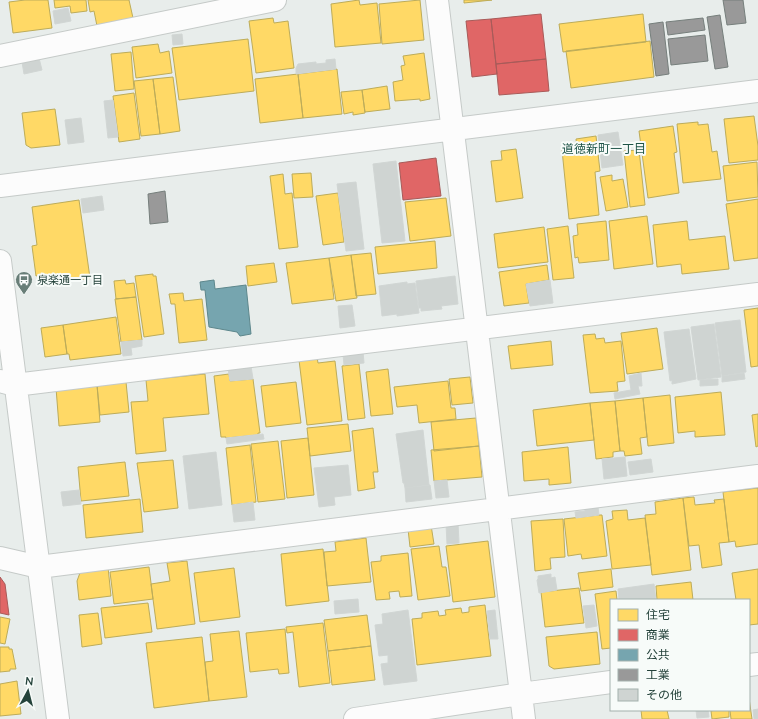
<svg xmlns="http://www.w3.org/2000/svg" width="758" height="719" viewBox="0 0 758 719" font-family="'Nunito Sans','Noto Sans JP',sans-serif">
<rect width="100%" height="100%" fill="#e8edeb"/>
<path fill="#ffd966" stroke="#bdac59" d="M25 0H48L52 28 13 33 9 2Z
M54 0H86L87 11 71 13 70 6 55 8Z
M88 0H129L133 18 97 26 94 11 90 12Z
M359 0 360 5 377 3 381 43 335 47 331 4Z
M420 0 424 40 382 44 379 4Z
M464 0H492L464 3Z
M643 14 646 42 563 52 559 24Z
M273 18 274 23 288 21 294 68 256 73 249 21Z
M248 39 254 91 179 100 172 48Z
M650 41 654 77 571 88 566 51Z
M158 44 160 53 169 51 172 73 136 78 132 47Z
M131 52 134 89 115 91 111 54Z
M424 53 430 99 420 101V99L395 101 393 82 403 80 401 66 405 65 403 56Z
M337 69 342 114 303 118 298 74Z
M298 74 303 118 260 123 255 79Z
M173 77 180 131 160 134 153 79Z
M153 79 160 134 141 136 134 81Z
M387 86 390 109 365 112 362 90Z
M362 90 365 113 353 115V112L344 114 341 92Z
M134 93 140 139 119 142 113 96Z
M55 109 60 145 31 148 26 145 22 113Z
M754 116 758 146V160L729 163 724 119Z
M698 122V125L708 124 712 152 717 151 721 179 683 183 677 124Z
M673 126 677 152 674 153 679 193 648 198 639 131Z
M596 136 600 171 595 172 599 215 569 219 562 150 577 149 576 139Z
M516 149 523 198 496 202 491 161 502 160 501 151Z
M639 150 645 205 630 207 624 151Z
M757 162 758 197 727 201 723 166Z
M311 173 313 197 294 198 292 174Z
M283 174 285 194 292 193 298 247 279 249 270 176Z
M612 175V181L623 179 628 207 606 211 600 177Z
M338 193 344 242 323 245 316 196Z
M446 198 451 236 410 241 405 202Z
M758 199V258L734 261 726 204Z
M79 200 90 278 44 285 43 274 36 276 32 246 37 245 32 207Z
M647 216 653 264 614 269 609 221Z
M606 221 609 260 579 263 578 257 575 258 573 236 578 235 577 224Z
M687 221 689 240 725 236 729 269 682 274 681 264 657 267 653 225Z
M568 226 574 278 553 280 547 229Z
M544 227 548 262 498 268 494 234Z
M435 241 437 268 378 274 375 247Z
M371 253 376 294 356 296 351 255Z
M351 255 357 298 336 301 329 258Z
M329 258 334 299 292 304 286 263Z
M274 263 277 282 248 286 246 266Z
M547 265 549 280 526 284 529 303 504 306 499 272Z
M153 274V276H156L164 334 144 337 135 276Z
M125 280 126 284 134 283 136 297 116 299 114 281Z
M183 293 184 301 202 299 207 340 179 343 175 304H171L169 294Z
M136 297 142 340 121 342 115 299Z
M758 308V366L751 367 744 310Z
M116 317 121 354 70 360 69 354H67L63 325Z
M63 325 67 354 45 357 41 328Z
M657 328 663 369 627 374 621 333Z
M595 334 596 339 604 338 605 343 621 341 625 381 617 382 618 391 590 393 583 335Z
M551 341 553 365 511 369 508 346Z
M317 357 318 363 335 361 342 421 307 425 299 360Z
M359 364 365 418 348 420 342 366Z
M388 369 393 414 371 416 366 372Z
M205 374 209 414 163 418 166 451 136 454 131 402 148 401 146 380Z
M229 374 230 381 253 379 260 433H258V435L226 438V437H221L214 376Z
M470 377 473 403 452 405 449 379Z
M448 381 451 408H455L456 419 419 423 417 405 397 407 394 387Z
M126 382 129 412 100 415 97 385Z
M296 382 301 423 266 427 261 386Z
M97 385 100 422 59 426 56 388Z
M721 392 725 435 695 437V431L678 433 675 397Z
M670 395 674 443 648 446 643 398Z
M643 398 647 437 640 438 642 454 625 456 624 451H620L615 401Z
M615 401 620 451 613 452V457L596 459 590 403Z
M590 403 594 440 537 446 533 410Z
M758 414V446L756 447 752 415Z
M476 418 479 446 434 451 431 422Z
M348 424 351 451 310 456 307 428Z
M373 428 378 472H373L375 488 358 491 352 431Z
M308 438 314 495 287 498 281 441Z
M278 441 285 499 258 502 251 444Z
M250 445 256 502 232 505 226 448Z
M479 446 482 477 434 481 431 450Z
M568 447 571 483 549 485V479L524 481 522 452Z
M173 460 178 508 144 512 137 463Z
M125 462 129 496 81 501 78 467Z
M758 488V544L736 547 735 541 729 542 723 492Z
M694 497 695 505 715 503 714 500 724 499 729 542 719 543 722 565 702 568 699 545 689 546 683 498Z
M683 498 691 570 652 575 645 515 656 514 655 502Z
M140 499 143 532 86 538 83 505Z
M627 510 628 520 645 518 651 565 612 569 606 521 613 519 612 511Z
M599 515H602L607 556 582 559 581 554 568 556 564 519Z
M563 519 565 557 550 558 551 569 535 571 531 521Z
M431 525 434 544 410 547 408 529Z
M366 538 371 582 327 586 324 552 336 551 335 542Z
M488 541 495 597 453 602 446 546Z
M439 546 442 567H446L450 596 418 600 411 549Z
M323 549 329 601 286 606 281 554Z
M408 553 412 596 400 597 399 591 389 592 390 599 376 600 371 562 381 561V556Z
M187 561 195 624 157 629 151 584 170 581 167 563Z
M108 567 111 596 79 600 77 581 81 570Z
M149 567 153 599 114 604 110 572Z
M234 568 240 617 200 622 194 573Z
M611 569 613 587 581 591 578 573Z
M758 569V624L749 625V600H736L732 573Z
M691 582 693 600H657L656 586Z
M579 588 584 623 545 627 541 592Z
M616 591 617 600H611V648L602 649 595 594Z
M148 603 152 632 105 638 101 608Z
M485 605 491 656 417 665 412 619 422 618V613L438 611 439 616 446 615 445 610 461 608 462 613 469 612V607Z
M98 613 102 644 82 647 79 615Z
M367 615 371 646 328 651 324 620Z
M0 617 10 619 5 644 0 643Z
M323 623 330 683 299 687 293 632 287 633 286 627Z
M285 629 289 673 279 674 278 669 250 672 246 633Z
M239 631 247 697 209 701 205 662 213 661 210 634Z
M597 632 600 664 554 669 549 666 546 637Z
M202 637 209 701 154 708 146 643Z
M371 646 375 680 332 685 328 651Z
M0 647H9V649H12L16 669H10V671L0 672Z
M17 681 21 714 0 716V684Z
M749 698 752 719H731L730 710H749Z
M641 710H667L669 719H642Z
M716 710H729V717L712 719 711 711Z"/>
<path fill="#e06666" stroke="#a85b59" d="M541 14 546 59 496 64 491 19Z
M491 19 497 74 472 77 466 21Z
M546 59 549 91 499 95 496 64Z
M436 158 441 196 403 200 399 163Z
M0 577 5 584 9 615 0 613Z"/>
<path fill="#76a5af" stroke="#5d878c" d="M214 280 215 289 246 285 251 334 240 336 237 332 209 327 205 290H201L200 282Z"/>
<path fill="#999" stroke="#767f7c" d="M723 0H743L746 23 727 25Z
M720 15 728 67 715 69 707 17Z
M703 18 705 30 668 35 666 22Z
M663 22 669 74 656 76 649 24Z
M705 35 708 61 671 65 668 39Z
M165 191 168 222 150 224 148 194Z"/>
<path fill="#cfd4d2" stroke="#d1d6d4" d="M68 8 71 21 55 24 53 11Z
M182 34 183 44 173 45 172 35Z
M39 58 42 70 24 74 22 62Z
M335 59 336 69 296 74V68L298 64 316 62V64L326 63V60Z
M113 100 118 137 108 138 104 101Z
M81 118 84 142 68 144 65 120Z
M618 132 623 165 602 168 598 135Z
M396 161 405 241 382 243 373 164Z
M356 182 364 249 346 251 337 184Z
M102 196 104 210 83 213 81 199Z
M455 276 458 304 441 306 442 309 421 311V308H419L416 281Z
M550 280 553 303 530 306 526 284Z
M407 282V284L415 283 419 313 397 316V314L382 316 379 286Z
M352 305 355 326 340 328 338 306Z
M740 320 746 372 722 376 715 323Z
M714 324 721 377 698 380 691 327Z
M689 329 696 379 672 384V380L670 381 664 332Z
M142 340V346L131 348 132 355 123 356 121 342Z
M363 351 364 363 344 365 343 354Z
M251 366 253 379 230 381 228 369Z
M641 373 642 386H638L640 394 615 399 614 393 631 390 629 376Z
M744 373 745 379 722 382V376Z
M718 379V385L700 386V380Z
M423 430 429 485 405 488 404 483H403L396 434Z
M263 434 264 439 227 444 226 438Z
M216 452 222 505 189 509 183 456Z
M625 457 627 476 604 479 602 459Z
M651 459 653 472 630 475 628 462Z
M348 465 351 495 334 497 335 505 319 507 314 468Z
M447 480 449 497 436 498 434 481Z
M430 485 432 499 406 502 405 488Z
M79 490 81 504 63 506 61 492Z
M253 502 255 520 234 522 232 505Z
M598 507 599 515 576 518 575 512 585 511V508Z
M458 523 459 543 447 544 446 524Z
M551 574V578L555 577 557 590 539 593 537 580 538 579V576Z
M654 584 656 600H619L618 589Z
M358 599 359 612 335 614 334 601Z
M594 605 597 626 586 628 583 606Z
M408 610 417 681 384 685 381 664 388 663V655L379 656 375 625 383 624 382 614Z
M495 610 498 639H490L487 611Z
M758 709V719H754L753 710Z
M696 710H708L709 717 697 718Z"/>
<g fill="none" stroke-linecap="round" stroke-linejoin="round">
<defs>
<path id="minor" d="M437 0 524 719
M0 56 275 0
M0 186 758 91
M0 261 58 719
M0 381 15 385 758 294
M0 558 39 567 758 476
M749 665 758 664
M355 719 521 694 611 682"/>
</defs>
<use href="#minor" stroke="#c5cac8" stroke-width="24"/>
<use href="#minor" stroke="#fcfcfc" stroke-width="22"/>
</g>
<defs>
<symbol id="bus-pin" viewBox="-11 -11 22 30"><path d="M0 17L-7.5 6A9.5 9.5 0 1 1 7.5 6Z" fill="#697e78" stroke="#f7fbf9"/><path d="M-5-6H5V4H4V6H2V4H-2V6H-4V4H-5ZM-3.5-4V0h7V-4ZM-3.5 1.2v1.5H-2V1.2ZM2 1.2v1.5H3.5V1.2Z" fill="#fff"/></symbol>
</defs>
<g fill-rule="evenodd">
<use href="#bus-pin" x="14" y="270" width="20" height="27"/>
</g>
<g text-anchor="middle" stroke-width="4" stroke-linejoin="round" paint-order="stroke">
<g font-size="11" fill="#24423a" stroke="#f7fbf9" text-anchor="start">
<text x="37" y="284">泉楽通一丁目</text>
</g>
<g font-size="12" fill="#1f5548" stroke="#f7fbf9">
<text x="604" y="153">道徳新町一丁目</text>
</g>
</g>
<rect x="610" y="599" width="140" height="112" fill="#f7fbf9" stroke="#a3b1ad"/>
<rect x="618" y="609" width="20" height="12" fill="#ffd966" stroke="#a3b1ad"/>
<text x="646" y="619" font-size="12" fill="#24423a">住宅</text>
<rect x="618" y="629" width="20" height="12" fill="#e06666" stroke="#a3b1ad"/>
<text x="646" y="639" font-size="12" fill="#24423a">商業</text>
<rect x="618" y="649" width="20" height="12" fill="#76a5af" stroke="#a3b1ad"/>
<text x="646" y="659" font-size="12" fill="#24423a">公共</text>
<rect x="618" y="669" width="20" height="12" fill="#999999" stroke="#a3b1ad"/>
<text x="646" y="679" font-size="12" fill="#24423a">工業</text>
<rect x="618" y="689" width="20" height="12" fill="#cfd4d2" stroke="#a3b1ad"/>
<text x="646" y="699" font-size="12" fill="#24423a">その他</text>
<g transform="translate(28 691) rotate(7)" stroke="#f7fbf9" stroke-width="3" paint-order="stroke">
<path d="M0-3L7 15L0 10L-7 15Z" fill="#24423a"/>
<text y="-6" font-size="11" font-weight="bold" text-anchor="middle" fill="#24423a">N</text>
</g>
</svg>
